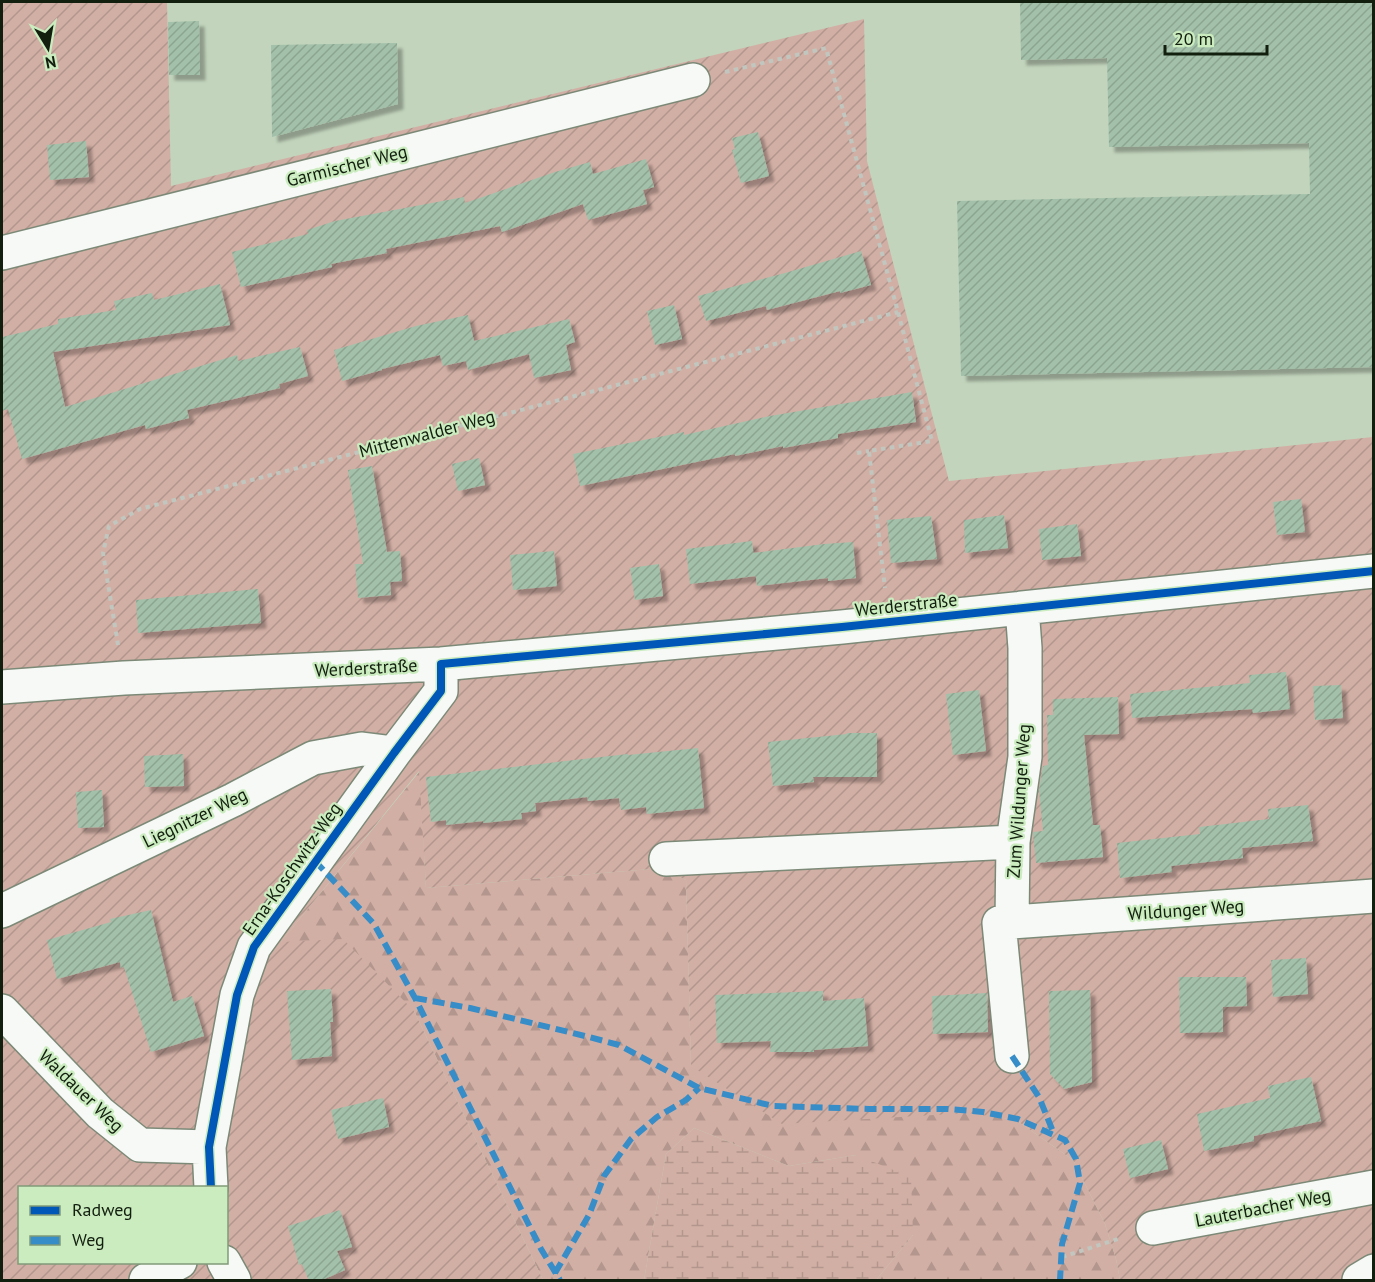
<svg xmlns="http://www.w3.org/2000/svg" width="1375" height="1282" viewBox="0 0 1375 1282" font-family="'PT Sans',sans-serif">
<defs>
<pattern id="forest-firs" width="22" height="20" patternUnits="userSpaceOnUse" patternTransform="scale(1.5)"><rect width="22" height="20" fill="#d2afa5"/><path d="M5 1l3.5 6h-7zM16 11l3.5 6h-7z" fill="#b3968d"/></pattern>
<pattern id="wetland-marsh" width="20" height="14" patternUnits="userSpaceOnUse" patternTransform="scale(1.5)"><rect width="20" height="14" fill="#d2afa5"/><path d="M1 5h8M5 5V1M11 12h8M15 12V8" fill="none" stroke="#b3968d"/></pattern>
<pattern id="garden-furrows" width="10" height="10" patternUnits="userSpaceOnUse" patternTransform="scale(1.5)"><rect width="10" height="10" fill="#d2afa5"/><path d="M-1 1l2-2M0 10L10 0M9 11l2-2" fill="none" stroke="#b3968d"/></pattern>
<pattern id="building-hatch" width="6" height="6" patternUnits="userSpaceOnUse" patternTransform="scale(1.5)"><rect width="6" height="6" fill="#a3c1aa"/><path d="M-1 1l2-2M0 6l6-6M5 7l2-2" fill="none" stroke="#8ba591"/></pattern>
<filter id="shadow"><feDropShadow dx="5.5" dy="5.5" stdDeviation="1.5" flood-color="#0004"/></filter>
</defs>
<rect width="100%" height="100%" fill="#c2d4bc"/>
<path fill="url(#forest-firs)" d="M420 771 426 888 651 869 652 864 686 880 691 1066 1016 1120 1073 1160 1105 1224 1116 1259 1120 1280H876L913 1235 856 1155 789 1166 694 1128 666 1154 644 1280H543L414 1011 280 943Z"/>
<path fill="url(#wetland-marsh)" d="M694 1128 789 1166 856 1155 911 1177 913 1235 876 1280H644L666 1154Z"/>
<path fill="url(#garden-furrows)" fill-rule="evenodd" d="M2 2H167L171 186 864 19 867 161 949 481 1373 437V1280H1120L1116 1259 1105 1224 1073 1160 1016 1120 968 1113 782 1124 691 1066 686 880 652 864 651 869 426 888 419 771 281 942 343 939 414 1011 543 1280H2ZM20 1188H226V1262H20Z"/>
<path fill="url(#building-hatch)" filter="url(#shadow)" d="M1020 2H1374V367L961 376 957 201 1310 194 1309 143 1109 147 1107 58 1021 60Z
M199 21 200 75H169L168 22Z
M397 43 398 104 272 137 271 45Z
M758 132 769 176 741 183 732 150 735 149 732 138Z
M86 141 89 177 50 180 47 145Z
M646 159 654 187 643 190 647 204 588 220 583 204 502 232 500 226 386 249 387 253 331 264 332 267 241 287 232 252 308 234 307 230 335 221 464 197 465 203 555 172 590 162 593 174Z
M861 251 871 285 840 293V291L767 310 766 306 706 321 698 296 785 273Z
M220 284 230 325 53 352 65 407 237 355 238 361 300 347 308 376 279 384 280 388 187 410 189 418 146 429 145 425 22 459 8 409 2 411V337L58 324V319L116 310 114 301 152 293 154 300Z
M674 305 682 339 655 345 647 311Z
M468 315 474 341 569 319 575 342 566 345 571 370 534 378 529 354 468 370 466 361 443 366 440 355 382 369V370L342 381 334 350 416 326Z
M912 392 916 422 838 434V438L783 448V446L735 456V454L580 486 573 454 684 432V435L770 416Z
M479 458 485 485 458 491 452 464Z
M372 466 387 552 400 551 402 581 390 582 391 595 358 598 355 564H363L348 470Z
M1301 499 1305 532 1277 535 1273 502Z
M1004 515 1008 548 965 553 964 520Z
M931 516 937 559 891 563 887 520Z
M1077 524 1081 556 1042 560 1039 529Z
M752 541 756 576 690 584 686 549Z
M853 542 856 578 828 581V578L757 586 753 553 824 544Z
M554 551 557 586 513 590 510 555Z
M659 564 663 596 635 600 630 568Z
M258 589 261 623 138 633 136 600Z
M1286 672 1290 709 1253 713 1252 709 1132 718 1130 694 1250 683 1249 675Z
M1341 685 1343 718 1315 720 1313 686Z
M979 690 986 751 953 755 946 694Z
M1118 697 1119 734 1084 735 1093 825H1100L1103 857 1036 863 1033 835V832L1043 831 1039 790 1043 766 1048 765 1047 715H1053V699Z
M847 733H877V777H813L814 782 773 786 768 742 847 734Z
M698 748 704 808 647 814 646 807 621 810 619 798 588 801 587 797 535 803 536 811 521 813 522 819 483 823V821L446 825V820L431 822 426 777 583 759 628 754V755Z
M183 754 184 786 145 787 144 756Z
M102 790 104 827 78 828 76 792Z
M1308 805 1313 841 1242 848 1243 858 1171 866 1172 872 1120 878 1117 843 1200 834 1199 827 1269 819 1268 809Z
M151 910 173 1002 192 996 204 1036 151 1052 124 967 121 968 120 962 57 979 47 940 111 922 110 919Z
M1306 958 1308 994 1273 997 1271 960Z
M1179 977H1246L1247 1006 1223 1007V1032L1180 1033Z
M331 989 333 1022H330L332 1056 292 1060 287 991Z
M1090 990 1092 1082 1064 1089 1050 1074 1049 991Z
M823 991V1001L864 998 868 1046 814 1050V1052H770L771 1041 717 1043 715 995Z
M987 993 988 1032 933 1034 932 996Z
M1311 1077 1321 1121 1254 1136V1141L1204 1151 1197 1114 1270 1098 1268 1086Z
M383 1098 389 1127 338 1139 331 1110Z
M1161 1140 1168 1169 1130 1178 1123 1149Z
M340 1210 352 1247 337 1251 345 1270 320 1281H309L302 1264 299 1265 288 1226Z"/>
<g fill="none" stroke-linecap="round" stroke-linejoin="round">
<defs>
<path id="minor" d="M2 253 693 80
M2 687 124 678 441 664 842 627 1374 571
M666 859 1013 842
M2 911 233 800 313 758 362 749 394 753
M1012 922 1013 842 1025 757V648L1022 608
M2 1011 100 1113 140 1145 209 1147
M1012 1056 999 923 1374 896
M211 1188 209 1147 237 995 254 947 394 753 441 691V664
M1153 1228 1374 1187
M224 1262 234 1280
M146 1280 180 1262
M1359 1280 1374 1271"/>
</defs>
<use href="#minor" stroke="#7c8977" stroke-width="36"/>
<path stroke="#c1c6bf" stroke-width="4" stroke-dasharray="4.5 4.5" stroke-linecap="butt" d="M725 72 826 48 898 312 932 441 869 451 885 588
M857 453 869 451
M118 645 103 553 109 526 140 509 898 312
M1062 1257 1121 1238"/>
<use href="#minor" stroke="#f6f9f5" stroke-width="33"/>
<path stroke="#368dc7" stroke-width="6" stroke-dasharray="12 6" stroke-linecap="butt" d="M315 861 374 924 415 998 541 1249 560 1280
M415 998 470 1008 589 1037 619 1045 699 1088 773 1106 869 1109H948L983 1112 1018 1119 1065 1140 1076 1159 1080 1183 1062 1244 1060 1280
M1012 1056 1039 1097 1054 1134
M555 1273 589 1215 604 1176 631 1139 657 1117 686 1100 699 1088"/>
<defs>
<path id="cycleway" d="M211 1188 209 1147 237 995 254 947 394 753 441 691V664L842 627 1374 571"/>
</defs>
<use href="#cycleway" stroke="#caecbf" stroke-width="11"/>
<use href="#cycleway" stroke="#0057b8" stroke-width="8"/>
</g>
<g text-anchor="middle" stroke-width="4.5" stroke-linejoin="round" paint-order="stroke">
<g font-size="18" fill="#121e0e" stroke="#caecbf">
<text transform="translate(347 166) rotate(-14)" y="6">Garmischer Weg</text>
<text transform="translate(427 434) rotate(-15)" y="6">Mittenwalder Weg</text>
<text transform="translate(906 605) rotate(-6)" y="6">Werderstraße</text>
<text transform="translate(366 668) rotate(-3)" y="6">Werderstraße</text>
<text transform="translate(1019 801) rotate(-86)" y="6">Zum Wildunger Weg</text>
<text transform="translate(195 818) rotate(-26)" y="6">Liegnitzer Weg</text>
<text transform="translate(292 869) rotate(-55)" y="6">Erna-Koschwitz-Weg</text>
<text transform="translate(1186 910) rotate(-4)" y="6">Wildunger Weg</text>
<text transform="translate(81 1091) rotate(44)" y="6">Waldauer Weg</text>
<text transform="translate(1263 1208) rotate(-11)" y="6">Lauterbacher Weg</text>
</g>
</g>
<rect width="1375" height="1282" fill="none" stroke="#121e0e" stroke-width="6"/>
<rect x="18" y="1186" width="210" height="78" fill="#caecbf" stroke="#809a78" stroke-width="1.5"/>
<rect x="30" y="1206" width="30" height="9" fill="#0057b8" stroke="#809a78" stroke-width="1.5"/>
<text x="72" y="1216" font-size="18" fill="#121e0e">Radweg</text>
<rect x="30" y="1236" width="30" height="9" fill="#368dc7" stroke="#809a78" stroke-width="1.5"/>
<text x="72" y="1246" font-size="18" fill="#121e0e">Weg</text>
<g transform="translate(48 48) rotate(169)" stroke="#caecbf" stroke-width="4.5" paint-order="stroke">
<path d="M0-4.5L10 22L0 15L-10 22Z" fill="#121e0e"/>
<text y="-9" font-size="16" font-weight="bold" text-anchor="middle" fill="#121e0e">N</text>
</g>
<path d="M1165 45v9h102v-9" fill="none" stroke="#121e0e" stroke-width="3"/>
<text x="1174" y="45" font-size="18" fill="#121e0e" stroke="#caecbf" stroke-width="4.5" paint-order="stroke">20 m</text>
</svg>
